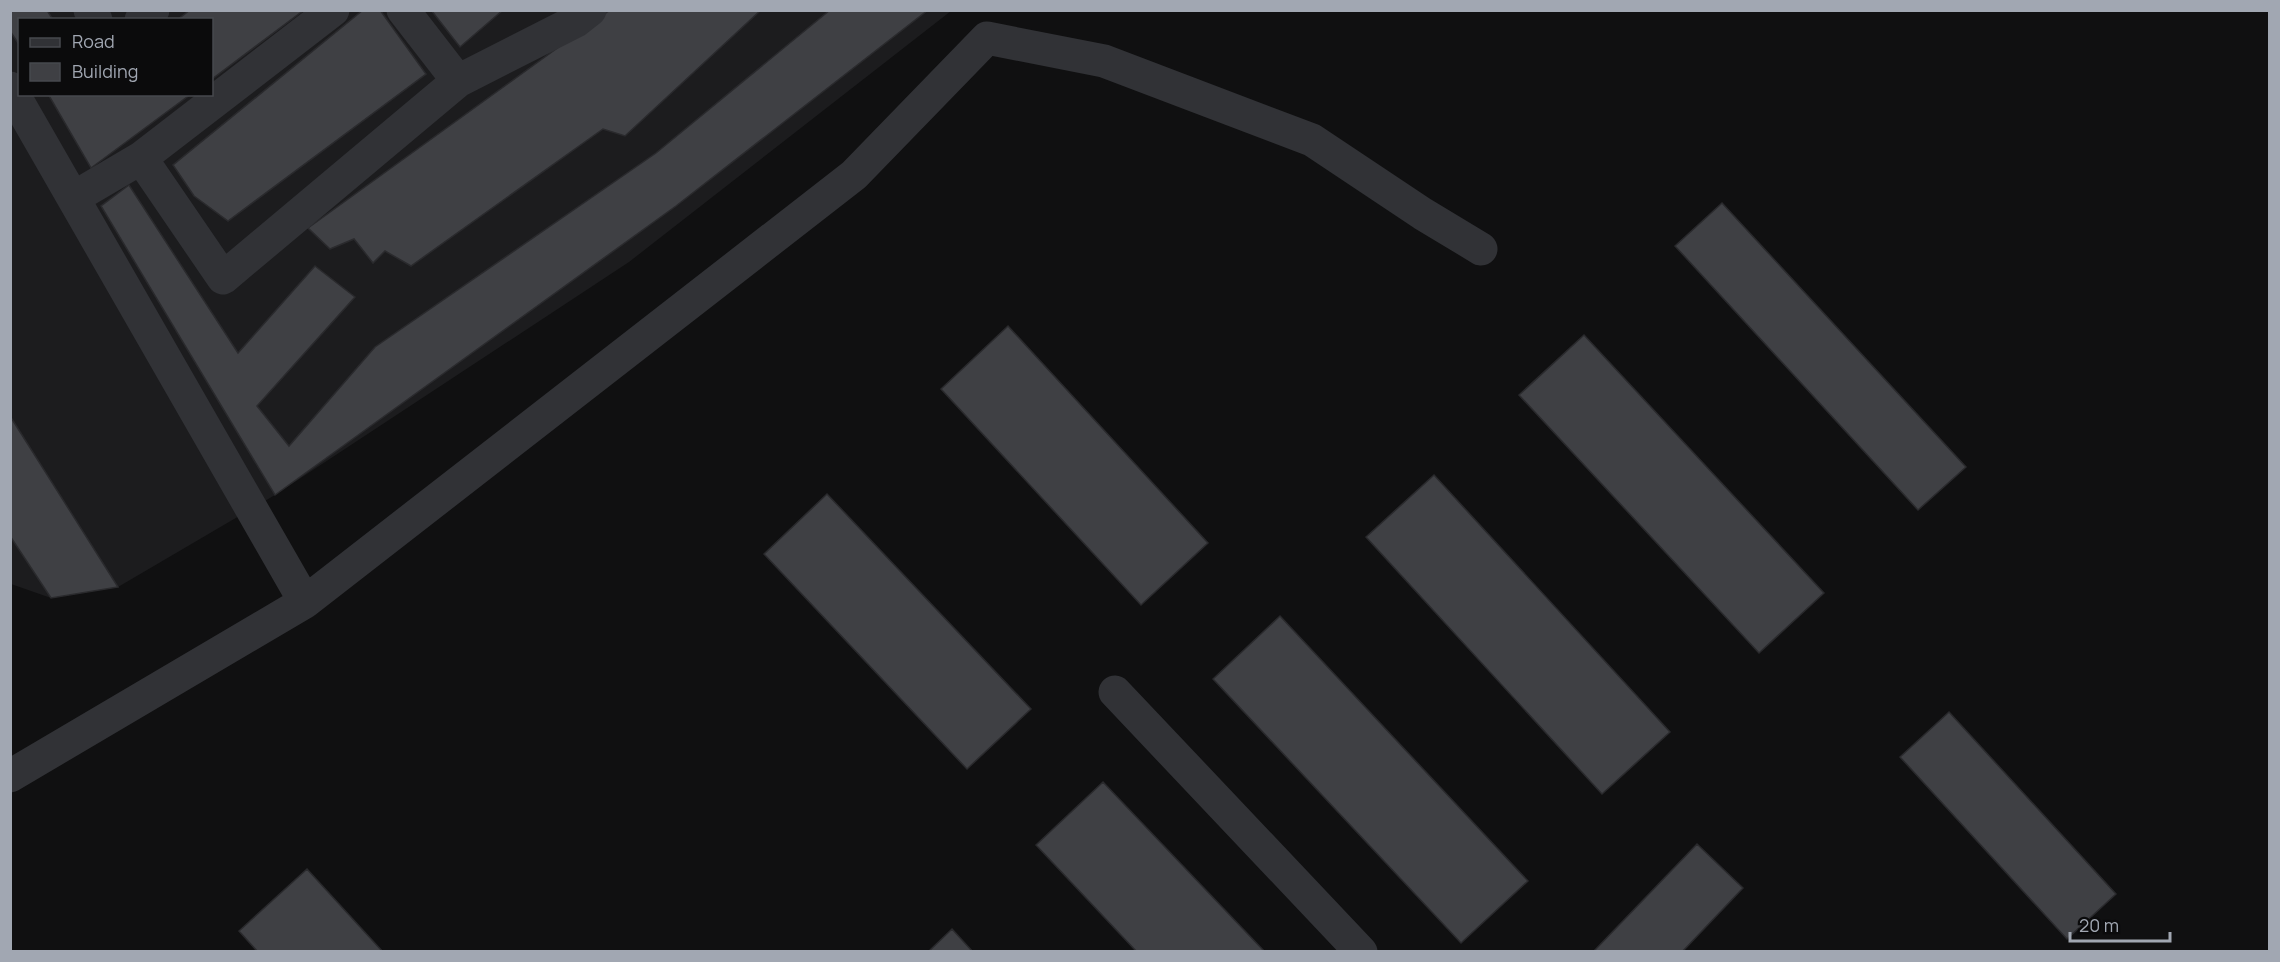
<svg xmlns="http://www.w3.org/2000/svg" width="2280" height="962" viewBox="0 0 2280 962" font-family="Manrope,sans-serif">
<rect width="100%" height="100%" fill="#101011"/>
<path fill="#1c1c1e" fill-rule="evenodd" d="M11 11H951L629 262 275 495 118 587 51 598 11 584ZM20 20H212V94H20Z"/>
<path fill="#3f4044" stroke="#2a2a2d" stroke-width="1.5" d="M10 10H47L53 20H20V46L10 31Z
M190 10H304L212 79V20H177Z
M363 10H380L426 74 228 221 194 196 173 165Z
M431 10H503L460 47Z
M610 10H761L625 136 603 129 411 266 385 251 373 263 354 239 330 249 308 228Z
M830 10H928L676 206 275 495 101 206 129 185 238 353 315 266 355 297 257 406 289 446 375 347 656 153Z
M48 94H191L91 168Z
M1722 203 1966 467 1918 510 1675 246Z
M1008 326 1208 543 1141 605 941 389Z
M1584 335 1824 593 1759 653 1519 395Z
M10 416 118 587 51 598 10 536Z
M1434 475 1670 732 1602 794 1366 537Z
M827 494 1031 709 967 769 764 554Z
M1280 616 1528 881 1461 943 1213 679Z
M1949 712 2116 894 2067 939 1900 757Z
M1103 782 1265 952H1137L1036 845Z
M1697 844 1743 888 1682 952H1593Z
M307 869 383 952H258L239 931Z
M952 929 973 952H928Z"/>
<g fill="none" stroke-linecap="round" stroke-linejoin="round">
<path stroke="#313236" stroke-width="33" d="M90 10 96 20
M403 10 458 81
M141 20 153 10
M10 88 305 602
M141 158 333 10
M73 198 141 158 223 278 458 81 576 21 590 10
M1115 692 1361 952
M10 776 305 602 854 175 987 38 1104 61 1312 140 1423 214 1481 249"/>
</g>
<rect width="2280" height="962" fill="none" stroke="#a1a7b2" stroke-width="24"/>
<rect x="18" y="18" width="195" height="78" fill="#0b0b0c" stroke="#47494e" stroke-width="1.5"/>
<rect x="30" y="38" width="30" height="9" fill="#313236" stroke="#47494e" stroke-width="1.5"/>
<text x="72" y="48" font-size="18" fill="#a1a7b2">Road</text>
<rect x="30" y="63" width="30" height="18" fill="#3f4044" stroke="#47494e" stroke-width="1.5"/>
<text x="72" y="78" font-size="18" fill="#a1a7b2">Building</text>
<path d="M2070 932v9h100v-9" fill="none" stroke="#a1a7b2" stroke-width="3"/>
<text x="2079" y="932" font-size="18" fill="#a1a7b2" stroke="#0b0b0c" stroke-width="4.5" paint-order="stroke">20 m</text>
</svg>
